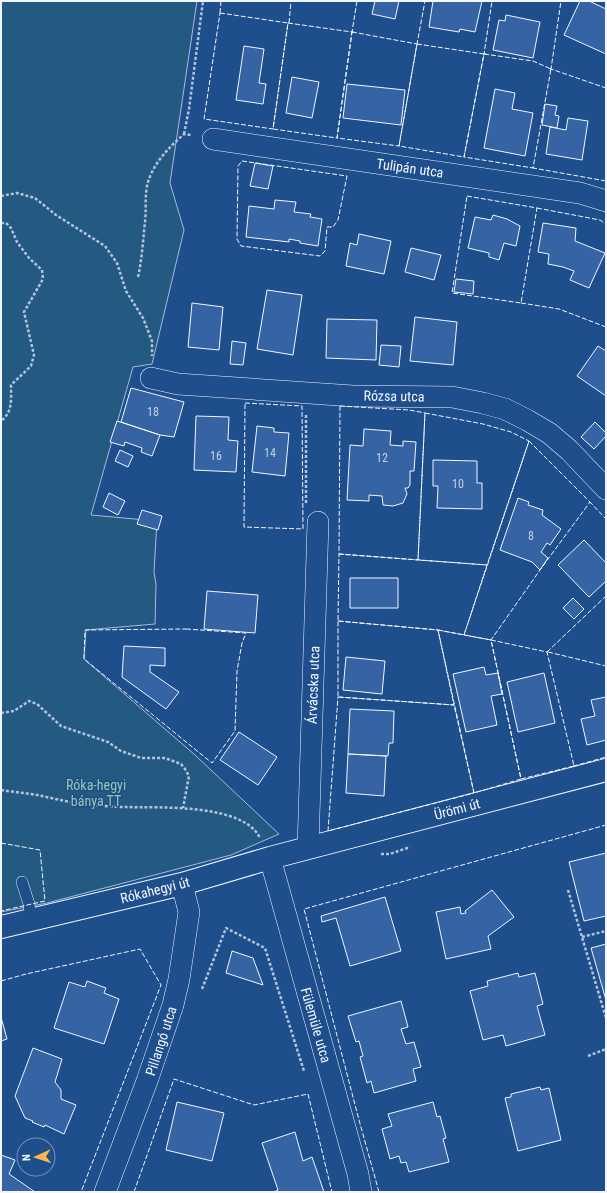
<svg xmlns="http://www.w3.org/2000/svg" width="607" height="1193" viewBox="0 0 607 1193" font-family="'Roboto Condensed',sans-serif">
<rect width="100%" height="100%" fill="#1f4e8c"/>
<path fill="#245a82" stroke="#a8bbd7" d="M1 1H197L170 183 184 230 152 364 133 367 91 515 157 521 154 572 156 584 155 624 86 630 84 659 195 755 279 834 231 855 47 903 1 912Z"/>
<path fill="#3563a3" stroke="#f2f6ff" d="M375 1H399L395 19 372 14Z
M433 1H482L475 32 460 29 459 32 429 27Z
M580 1H589L606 9V54L564 35Z
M506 15 540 22 533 58 493 50 499 20 505 21Z
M244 46 264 49 259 83 266 84 263 104 236 100Z
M292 77 319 82 312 118 286 113Z
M347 84 405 90 401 125 343 118Z
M495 89 515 93 512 109 533 113 525 156 484 148Z
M545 104 557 106 555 115 559 116 557 128 542 125Z
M568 118 588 121 582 160 546 154 550 127 566 130Z
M255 163 273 166 268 189 250 186Z
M275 200 296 202 294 212 311 214 310 217 322 219 318 246 300 243V241L289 239V242L246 237 249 206 274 209Z
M493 215 507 219 520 226 516 246 504 243 499 260 489 257V253L468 248 475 217 491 220Z
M543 223 576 228 575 241 605 253 589 288 570 280 574 271 563 267 548 264 549 254 538 252Z
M359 234 391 241 384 274 346 266 350 243 357 245Z
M411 248 441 255 434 280 405 272Z
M456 279 474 281 473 294 454 292Z
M267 290 302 295 293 355 257 349Z
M192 303 223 307 219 350 188 347Z
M415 317 457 322 453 365 410 361Z
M327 319 377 320 376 360 326 358Z
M232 341 246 343 243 365 230 364Z
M381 345 401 346 399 367 379 365Z
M598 346 606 351V396L577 376Z
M131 388 184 402 174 437 160 435 121 422Z
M196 416 229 417 228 440 238 441 236 472 194 470Z
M117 421 160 435 152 456 141 452 142 448 125 442 124 446 110 442Z
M595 422 606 433V436L594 449 581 437Z
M257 426 274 428V432L289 433 285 476 252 472Z
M364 429 391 431 390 445 403 446V441L416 442 414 471H410V485L408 488H405L407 494 403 503 393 506 383 505 382 496 369 495V501L347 500 350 445 363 446Z
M120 450 133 456 128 467 115 461Z
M433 460 477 461V483H482V509L437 508 438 486H433Z
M109 493 125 501 118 515 103 507Z
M518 498 529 502 528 505 543 510 542 515 561 529 550 545 547 543 541 552 548 558 540 570 532 562 500 550Z
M142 510 162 516 158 530 137 524Z
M584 540 606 563V581L589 597 558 565Z
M350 578H398V608H350Z
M207 591 258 595 255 633 204 629Z
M573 598 584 609 574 619 563 608Z
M124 646 165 648V666L150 665V672L179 692 166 709 122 677Z
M346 657 385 661 382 694 343 690Z
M484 667 486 675 498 673 502 694 491 696 497 725 466 732 453 674Z
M544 673 555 723 518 732 507 682Z
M606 697V740L587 745 581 719 595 716 591 700Z
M350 709 394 711 393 743H389L388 756 348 754Z
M239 732 277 757 258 785 220 760Z
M348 754 386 756 384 796 346 793Z
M606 853V916L584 921 569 862Z
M492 890 514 917 488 936 491 949 446 959 436 912 460 907 461 914 466 913 465 911Z
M385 897 401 951 350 966 336 918 322 922 321 916Z
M606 944V1000L591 948Z
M232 951 253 958 263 985 226 973Z
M518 973 519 977 535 973 543 1004 537 1006 545 1035 506 1046 503 1035 483 1040 470 991 488 986 487 981Z
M87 981 106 988 104 993 119 999 104 1044 54 1028 69 982 85 987Z
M401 1001 408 1027 401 1029 406 1044 414 1042 421 1067 413 1069 416 1081 374 1093 371 1081 367 1083 360 1057 363 1056 359 1041 356 1042 348 1016Z
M1 1017 7 1039 1 1041Z
M33 1048 62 1059 55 1082 61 1090V1099L76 1105 64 1134 45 1125 44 1127 32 1122 33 1121 25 1118 15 1096Z
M540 1087 541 1090 549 1088 561 1140 518 1151 505 1098 511 1097V1094Z
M177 1102 224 1113 212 1161 166 1150Z
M433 1102 437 1117 440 1116 446 1138 443 1139 449 1162 409 1172 406 1162 401 1163 399 1156 390 1159 382 1129 392 1126 388 1114Z
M295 1132 303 1161 312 1157 324 1192H274L278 1190 262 1143Z
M1 1155 15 1160 9 1174 35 1192H1Z"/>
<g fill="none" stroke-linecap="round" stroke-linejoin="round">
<defs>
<path id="lane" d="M22 882 29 904 31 920"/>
<path id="street" d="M213 139 580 193 606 201
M151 378 178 384 353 396 452 397 483 403 505 409 527 420 549 433 569 450 606 489
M308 848 318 522
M270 858 358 1174 361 1192
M105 1192 147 1081 173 1005 179 979 189 912 182 884"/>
<path id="secondary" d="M1 927 182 884 270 858 606 770"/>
</defs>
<use href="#lane" stroke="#f2f6ff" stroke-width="12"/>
<use href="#street" stroke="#f2f6ff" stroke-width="22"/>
<use href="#secondary" stroke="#f2f6ff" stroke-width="24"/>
<path stroke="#b3c4dc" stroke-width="2.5" stroke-dasharray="3 2" stroke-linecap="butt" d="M184 134 189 109 203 1
M1 196 17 193 35 198 56 215 105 246 117 263 126 291 143 318 152 341V356
M1 223H6L11 228 17 242 29 258 42 270 43 279 24 312 34 355 31 366 11 385C11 399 13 412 1 421
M138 277C142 259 143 240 145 222 147 203 143 192 151 174 159 157 171 146 184 134L191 135
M306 503V414
M1 713 14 711 29 701 37 704 61 726 108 742 121 751 141 758H165L181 764 185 769 189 776 183 808
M1 790C13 792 25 793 37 795 52 798 67 802 83 804 97 805 111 807 125 807 159 808 243 803 260 838
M381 854H390L410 847
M568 890 606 1018
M582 937 606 931
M202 989 226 928 265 948 304 1071
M588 1056 606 1049"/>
<use href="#lane" stroke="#1f4e8c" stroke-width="11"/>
<use href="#street" stroke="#1f4e8c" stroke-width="21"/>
<use href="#secondary" stroke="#1f4e8c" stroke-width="22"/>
<path stroke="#f2f6ff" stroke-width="1" stroke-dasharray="5 2" stroke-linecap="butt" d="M220 13 288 23 273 129 204 119Z
M220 13 221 1
M288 23 352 32 337 138 273 129Z
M289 23 291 1
M352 32 417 44 399 146 337 138Z
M354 32H352L357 1
M417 44 484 54 464 157 399 146Z
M418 44H417L425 1
M484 54 533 61 551 69 533 168 464 157Z
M486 54H484L492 1
M550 68 551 69 561 1
M550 71 551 69 606 88
M242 161 347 176 338 220 333 227H327L325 251 320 256 241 246 237 239 238 166Z
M533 167V168L606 181
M467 196 537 208 521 303 452 293Z
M537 208 600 220 606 224
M521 303 559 309 606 327
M245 403 302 406 303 529 244 527Z
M340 406 409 410 425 413 418 560 339 554Z
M425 413 483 424 511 432 529 441 487 565 418 560Z
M529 441 590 502 540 570 491 640 464 635Z
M590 503V502L606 519
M339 554 487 565 464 635 438 630 338 621Z
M338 621 438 630 454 705 338 697Z
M186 629 246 633 242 643 237 671 235 731 212 763 84 659 85 630Z
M438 630 491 640 521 779 474 793Z
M491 640 547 652 574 766 521 779Z
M547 652 606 596
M548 652 606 666
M338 697 454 705 474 793 328 831Z
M574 765V766L606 757
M1 843 40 850 45 901 1 911
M1 981 26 974 140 949 161 985 81 1192
M134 1192 174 1079 254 1105 308 1094 332 1192
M379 1192 359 1120 304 909 606 825"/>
</g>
<g text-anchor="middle" stroke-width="3" stroke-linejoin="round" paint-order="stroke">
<g font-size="12" fill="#c3d1e8">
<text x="153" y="416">18</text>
<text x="270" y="457">14</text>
<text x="216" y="460">16</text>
<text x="382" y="462">12</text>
<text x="458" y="488">10</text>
<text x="531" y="540">8</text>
</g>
<g font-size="14" fill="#f2f6ff" stroke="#1f4e8c">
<text transform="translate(410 168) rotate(8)" y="5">Tulipán utca</text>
<text transform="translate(394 396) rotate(1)" y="5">Rózsa utca</text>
<text transform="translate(313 685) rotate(-88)" y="5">Árvácska utca</text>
<text transform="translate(457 809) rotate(-15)" y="5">Ürömi út</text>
<text transform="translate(155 890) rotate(-14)" y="5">Rókahegyi út</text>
<text transform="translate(316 1025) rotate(74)" y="5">Fülemüle utca</text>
<text transform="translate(161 1041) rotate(-72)" y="5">Pillangó utca</text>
</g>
<g font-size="14" fill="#97c8a6" stroke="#1f4e8c">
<text x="96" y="790">Róka-hegyi<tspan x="96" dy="16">bánya TT</tspan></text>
</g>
</g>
<rect width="607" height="1193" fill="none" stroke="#f2f6ff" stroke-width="4"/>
<g transform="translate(36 1157) rotate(267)"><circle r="19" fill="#1f4e8c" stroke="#7391ba"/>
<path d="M0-3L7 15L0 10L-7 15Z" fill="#ffb74d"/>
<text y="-6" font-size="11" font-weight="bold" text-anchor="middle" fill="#f2f6ff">N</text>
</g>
</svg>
